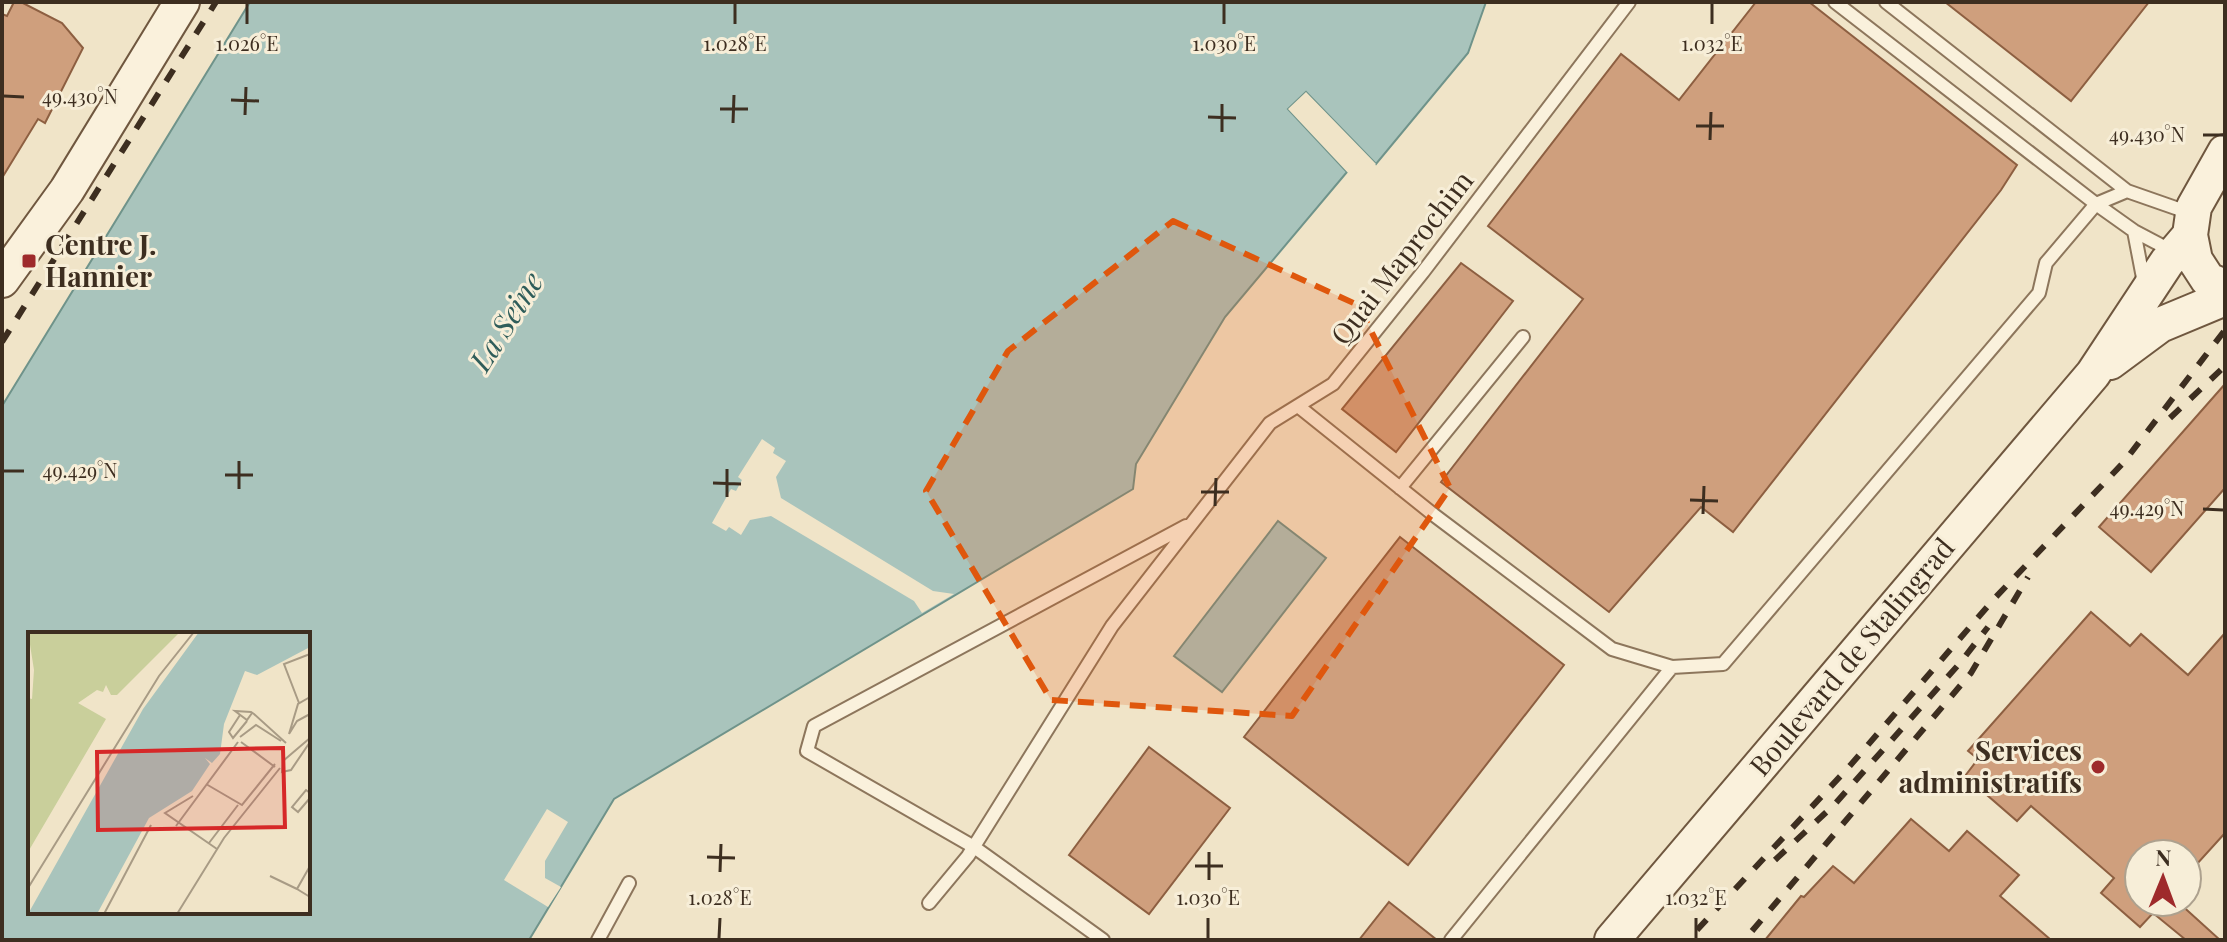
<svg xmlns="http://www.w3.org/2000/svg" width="2227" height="942" viewBox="0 0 2227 942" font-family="'Playfair Display',serif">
<rect width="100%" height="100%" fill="#f0e4c8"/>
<path fill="#a9c4bc" stroke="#6f938a" stroke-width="2" fill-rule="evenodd" d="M250 2H1486L1468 53 1376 164 1306 92 1288 109 1347 172 1225 317 1136 464 1133 489 614 799 529 940H2V406ZM30 634H308V912H30Z
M1278 521 1326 558 1222 692 1174 656Z"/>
<path fill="#f0e4c8" d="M1306 92 1376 164 1373 167 1306 97 1294 109 1350 169V175L1288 109Z
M762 439 775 448 773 453 786 461 776 477 781 498 933 591 954 594 922 613 914 601 771 516 750 520 741 535 729 527 726 531 712 523 731 489 736 491 742 480 738 477Z
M547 809 568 822 545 861V878L561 887 548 907 504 880Z"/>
<path fill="#cf9f7d" stroke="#8d5f41" stroke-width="2" d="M14 2H21L62 23 83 48 45 123 38 119 2 178V14L7 16Z
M1756 2H1809L2017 165 2001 190 1733 532 1701 507 1609 612 1441 482 1583 299 1488 226 1621 54 1679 100Z
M1945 2H2149L2071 101Z
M1461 263 1513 301 1396 452 1342 409Z
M2225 384V488L2151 572 2099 527Z
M1400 537 1564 665 1408 865 1244 737Z
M2091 612 2130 646 2141 634 2188 675 2225 633V833L2187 875V854H2139V902H2178L2220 940H2186L2153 913 2140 927 2101 893 2114 878 2031 806 2017 821 1965 776 1978 759 1968 751Z
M1149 747 1230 808 1149 914 1069 855Z
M1911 819 1949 851 1967 831 2019 875 2000 896 2051 940H1765L1801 896 1804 897 1833 866 1854 883Z
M1389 902 1437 940H1359Z"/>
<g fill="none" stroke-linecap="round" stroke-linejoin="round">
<defs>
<path id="lane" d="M1835 2 2096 204 2134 231 2172 251
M1886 2 2127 191 2190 213
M2134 231 2144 283
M1298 406 1434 515 1612 649 1672 667 1723 664 2039 293 2046 263 2096 204 2127 191
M1400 488 1523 337
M929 903 968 856 1112 626 1270 423 1333 384 1423 272 1629 2
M598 940 629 883
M1103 940 974 847 807 751 814 726 1186 526
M1451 940 1672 667"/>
<path id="secondary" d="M2225 152 2194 207 2190 235 2195 260 2208 280 2225 287
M2 280 67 190 182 2
M2110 362 2160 325 2225 298
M1612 940 2093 374 2167 262 2190 235"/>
</defs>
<use href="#lane" stroke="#8d765c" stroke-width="16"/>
<use href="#secondary" stroke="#6f573f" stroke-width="38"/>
<use href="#lane" stroke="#faf1dc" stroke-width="12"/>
<use href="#secondary" stroke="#faf1dc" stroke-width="34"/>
<path stroke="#3d2e20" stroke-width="6" stroke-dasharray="14 14" stroke-linecap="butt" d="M2 342 216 2
M2170 418 2225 366
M1775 860 1834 805 1960 663 1988 627
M1697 930 1848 768 1994 599 2124 462 2225 330
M1752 931 1971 673 2028 577"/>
</g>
<path fill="#df570d" fill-opacity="0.2" stroke="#df570d" stroke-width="6" stroke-dasharray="16 10" stroke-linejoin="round" d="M1173 221 1358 305 1450 488 1292 716 1051 700 926 491 1008 351Z"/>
<path fill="none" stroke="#3d2e20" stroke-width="3" d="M247 24V4M735 24V4M1224 24V4M1712 24V4M4 96 24 97M231 100 259 101M720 109H748M245 115 246 87M1208 117 1236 118M733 123 734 95M1696 126H1724M1222 132V104M2203 135H2223M1710 140 1711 112M4 471H24M225 475H253M713 483 741 484M239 489V461M1201 492H1229M727 497V469M1690 500 1718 501M1215 506 1216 478M2203 509 2223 510M1703 514 1704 486M707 857 735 858M1195 866H1223M720 872 721 844M1209 880V852M719 938 720 918M1208 938V918M1696 938V918"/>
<g fill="#9e2a2b" stroke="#f7eed8" stroke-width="3">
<rect x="21" y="253" width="16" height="16" rx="4"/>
<circle cx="2098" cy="767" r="8"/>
</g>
<g text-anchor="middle" stroke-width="6" stroke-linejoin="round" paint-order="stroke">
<g font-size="28" font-weight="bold" fill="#3d2e20" stroke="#f7eed8" text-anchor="start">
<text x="45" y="255">Centre J.<tspan x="45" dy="32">Hannier</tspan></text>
<text x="2082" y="761" text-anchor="end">Services<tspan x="2082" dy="32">administratifs</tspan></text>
</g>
<g font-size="28" fill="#3d2e20" stroke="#f7eed8">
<text transform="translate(1402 258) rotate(-52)" y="10">Quai Maprochim</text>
<text transform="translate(1852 657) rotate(-50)" y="10">Boulevard de Stalingrad</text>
</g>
<g font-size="30" font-style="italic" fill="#2f5d5a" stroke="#f7eed8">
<text transform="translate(507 322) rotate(-58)" y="10">La Seine</text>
</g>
</g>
<g transform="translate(28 632)">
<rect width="282" height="282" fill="#f0e4c8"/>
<path d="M0 0H152L89 63H83L78 53 75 60 69 58 50 71 78 87 0 220V66L4 67 6 38Z" fill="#c9cf9b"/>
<path d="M171 0H282V15L229 43 217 39 196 92 192 122 184 131 177 126 182 132 164 159 121 186 69 282H0L115 77Z" fill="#a9c4bc"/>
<path fill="none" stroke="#a89b85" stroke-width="2" d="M271 71 256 32 282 22M224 81 219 88 207 79 223 80 226 82 258 111M212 83 201 100 205 106 219 89M261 102 270 72 282 65M261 102 269 89 282 82M212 105 228 93 253 109M282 106 255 129 254 140 263 138 282 110M213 110 247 135M178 152 214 173 247 132M282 161 278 158 264 175 270 180 282 166M165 164 137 181 189 217M148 194 210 110M181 211 210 173M282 234 269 257 282 265M242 244 269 257M0 256 131 44 166 0M76 282 123 193M149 282 196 206 252 136"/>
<path fill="#d62828" fill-opacity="0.15" stroke="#d62828" stroke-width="4" d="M255 116 257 195 70 198 69 120Z"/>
<rect width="282" height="282" fill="none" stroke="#3d2e20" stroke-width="4"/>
</g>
<g font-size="20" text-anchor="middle" fill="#3d2e20" stroke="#f7eed8" stroke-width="6" stroke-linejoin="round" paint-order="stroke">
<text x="247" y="51">1.026°E</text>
<text x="735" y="51">1.028°E</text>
<text x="1224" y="51">1.030°E</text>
<text x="1712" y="51">1.032°E</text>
<text x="80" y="104">49.430°N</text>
<text x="2147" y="142">49.430°N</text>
<text x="80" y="478">49.429°N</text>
<text x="2147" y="516">49.429°N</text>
<text x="720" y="905">1.028°E</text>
<text x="1208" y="905">1.030°E</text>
<text x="1696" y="905">1.032°E</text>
</g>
<rect width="2227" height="942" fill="none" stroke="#3d2e20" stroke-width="8"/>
<g transform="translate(2163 878) rotate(1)"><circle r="38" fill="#f7eed8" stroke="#ada18e" stroke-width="2"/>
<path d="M0-6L14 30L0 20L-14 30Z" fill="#9e2a2b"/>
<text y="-12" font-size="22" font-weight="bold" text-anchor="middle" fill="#3d2e20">N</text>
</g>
</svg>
